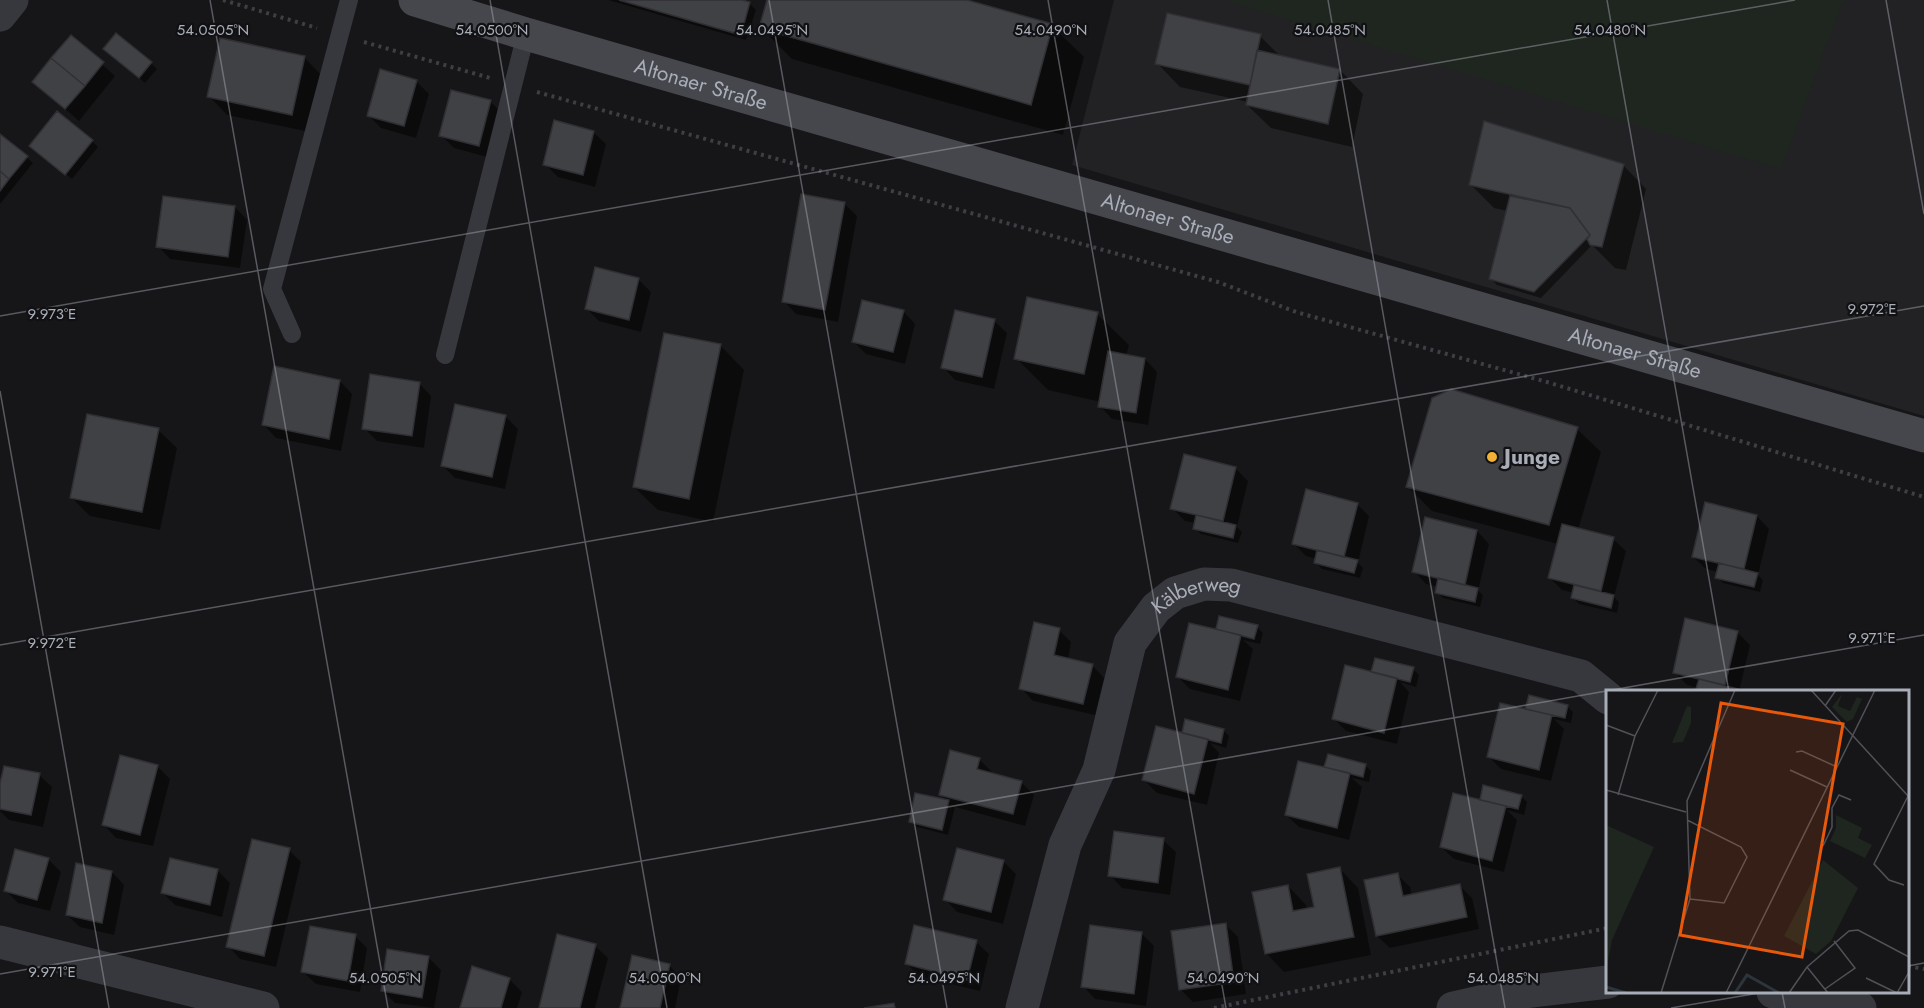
<svg xmlns="http://www.w3.org/2000/svg" width="1924" height="1008" viewBox="0 0 1924 1008" font-family="Jost,sans-serif">
<rect width="100%" height="100%" fill="#161618"/>
<path fill="#222225" d="M1114 0H1924V416L1072 165Z"/>
<path fill="#1e261f" d="M1224 0H1843L1781 169Z"/>
<path fill="#0007" d="M608 0H737L750 4 756 10 746 40Z
M768 0H962L1052 26 1084 57 1063 135 792 59 761 28Z
M1260 36 1282 58 1340 70 1363 94 1352 147 1271 128 1247 105 1248 102 1180 87 1157 63Z
M71 37 115 76 79 121 34 82Z
M111 55 151 63 157 69 145 83Z
M304 57 322 76 310 132 227 115 209 96Z
M416 81 429 94 416 138 381 128 369 116Z
M490 101 503 114 491 158 454 148 441 135Z
M593 132 606 144 595 187 558 177 545 164Z
M0 136 33 163 0 204Z
M92 141 98 147 72 179 37 151Z
M1623 165 1646 189 1626 270 1615 268 1592 245 1541 298 1497 285 1491 279 1508 211 1494 208 1470 184Z
M844 203 857 216 838 322 796 314 784 301Z
M235 207 247 220 240 268 170 259 158 246Z
M638 279 651 292 641 332 599 321 587 309Z
M903 311 915 324 905 364 866 354 854 342Z
M1097 314 1129 345 1126 356 1145 359 1157 372 1148 425 1112 419 1100 406 1101 402 1048 390 1016 358Z
M994 321 1007 333 994 389 955 380 943 367Z
M721 346 744 370 713 522 658 510 634 487Z
M340 381 352 394 341 451 276 438 264 425Z
M419 383 431 396 424 448 377 441 364 428Z
M505 416 518 429 505 489 455 478 443 466Z
M1577 429 1601 452 1578 530 1613 539 1626 551 1614 597 1619 602 1617 613 1579 604 1573 598 1574 593 1562 590 1550 578 1558 544 1432 511 1408 487Z
M158 430 177 448 160 530 90 516 72 498Z
M1235 468 1248 481 1237 527 1242 532 1238 543 1201 534 1195 528 1196 523 1185 521 1172 508Z
M1357 504 1369 516 1358 563 1363 568 1360 578 1322 569 1316 563 1317 559 1306 556 1293 543Z
M1706 504 1757 516 1769 529 1758 575 1763 580 1760 592 1723 583 1717 577 1718 572 1706 569 1693 557Z
M1426 519 1477 531 1489 544 1478 591 1483 595 1480 607 1443 598 1437 592 1438 587 1426 584 1414 571Z
M1220 618 1257 627 1263 633 1260 644 1243 640 1253 649 1240 701 1190 689 1178 677 1217 631Z
M1059 630 1071 642 1068 659 1092 665 1104 678 1095 715 1033 701 1021 688Z
M1737 632 1750 645 1739 692H1697L1698 688 1687 685 1674 672Z
M1413 669 1419 675 1416 687 1400 682 1409 692 1397 744 1346 731 1334 719 1372 673Z
M1567 706 1573 712 1571 723 1554 719 1564 729 1551 781 1501 769 1488 756 1530 711Z
M1223 730 1229 736 1226 748 1210 743 1219 753 1207 805 1157 793 1144 780 1187 736Z
M979 759 992 772 991 774 1021 782 1034 795 1025 826 955 807 948 835 917 827 911 821 948 802 940 794Z
M1365 765 1371 771 1369 782 1352 778 1362 787 1349 840 1299 827 1286 815 1329 770Z
M157 766 170 779 153 846 116 838 104 825Z
M39 775 52 787 43 827 9 820 0 811V790Z
M1521 796 1527 802 1524 815 1507 810 1517 820 1504 872 1454 859 1441 847 1481 802Z
M1163 840 1176 852 1170 895 1122 888 1110 875Z
M958 849 1004 862 1016 874 1003 924 957 912 945 899Z
M289 850 301 862 276 967 240 959 228 946Z
M48 859 61 872 50 911 18 903 5 890Z
M171 859 218 871 230 883 222 917 175 905 163 893Z
M1340 869 1358 888 1371 955 1284 972 1266 953 1288 886 1306 905 1307 910 1316 908Z
M112 872 124 885 114 935 80 927 67 915Z
M1397 874 1410 887 1412 896 1459 885 1472 898 1479 929 1390 948 1377 936 1366 881Z
M1225 924 1238 937 1246 994 1193 1002 1181 990Z
M1142 934 1154 946 1146 1006 1095 999 1083 986Z
M355 936 367 948 360 992 316 984 303 972Z
M976 942 989 954 980 991 919 976 907 964Z
M595 946 608 958 595 1008H540Z
M428 957 441 970 434 1008 395 1003 382 990Z
M669 965 681 978 675 1008H621Z
M509 979 522 992 517 1008H461Z"/>
<path fill="#404145" stroke="#303034" stroke-width="1.5" d="M619 0H742L750 2 741 35Z
M767 0H967L1053 24 1031 105 759 28Z
M1167 13 1261 34 1250 85 1155 64Z
M116 33 152 62 139 78 103 49Z
M71 35 104 62 85 86 51 58Z
M220 38 305 56 292 115 207 97Z
M1257 50 1340 69 1328 124 1246 105Z
M51 58 85 86 65 109 32 82Z
M380 69 417 80 404 126 367 116Z
M451 90 491 100 479 146 439 136Z
M57 111 93 140 65 175 29 146Z
M554 120 594 131 583 175 543 165Z
M1484 121 1624 164 1602 247 1590 245 1587 239 1590 235 1570 208 1469 185Z
M0 134 28 156 9 179 0 171Z
M0 171 9 179 0 191Z
M801 194 845 202 825 310 782 302Z
M163 196 235 206 228 257 156 247Z
M1510 196 1570 208 1590 235 1534 292 1489 279Z
M595 267 639 278 629 320 585 309Z
M1027 297 1098 312 1084 374 1014 359Z
M862 300 904 310 893 352 852 342Z
M955 310 995 319 982 377 941 368Z
M664 333 721 344 689 499 633 487Z
M1108 351 1145 358 1136 413 1098 407Z
M274 366 340 380 329 439 262 425Z
M370 374 420 382 412 436 362 429Z
M1451 389 1578 427 1549 525 1406 487 1432 398Z
M455 404 506 415 492 477 441 466Z
M87 414 159 428 142 512 70 498Z
M1184 454 1236 467 1223 521 1170 509Z
M1306 489 1358 503 1344 557 1292 544Z
M1705 502 1757 515 1744 569 1692 557Z
M1196 515 1236 525 1233 538 1193 529Z
M1425 517 1477 530 1465 585 1412 572Z
M1562 524 1614 537 1601 591 1548 578Z
M1317 550 1358 560 1354 573 1314 563Z
M1719 563 1758 573 1754 587 1715 578Z
M1438 578 1478 588 1475 602 1435 593Z
M1574 585 1614 595 1611 608 1571 598Z
M1219 616 1258 625 1254 639 1216 629Z
M1685 618 1738 631 1725 685 1673 673Z
M1034 622 1060 628 1054 655 1093 664 1083 704 1019 689Z
M1189 623 1241 635 1228 690 1176 677Z
M1375 658 1414 667 1410 682 1371 672Z
M1345 665 1397 678 1384 733 1332 719Z
M1699 679 1738 689 1737 692H1695Z
M1529 695 1568 705 1565 718 1525 709Z
M1500 703 1552 715 1539 770 1487 757Z
M1185 719 1224 729 1221 743 1182 733Z
M1156 726 1208 739 1194 794 1142 780Z
M950 750 980 758 977 769 1022 781 1013 814 939 795Z
M1328 754 1366 764 1363 777 1324 767Z
M120 755 158 765 140 835 102 825Z
M1298 761 1350 773 1337 828 1285 815Z
M4 766 40 773 31 815 0 809V783Z
M1483 785 1522 795 1518 809 1480 800Z
M915 793 949 800 942 830 909 822Z
M1453 793 1506 806 1492 861 1440 847Z
M1114 831 1164 838 1158 883 1108 876Z
M252 839 290 848 264 956 226 947Z
M957 848 1004 860 991 912 943 900Z
M15 849 49 858 37 900 4 891Z
M170 858 218 869 210 905 161 893Z
M76 863 112 871 102 923 66 915Z
M1340 867 1354 937 1265 954 1252 892 1288 885 1293 911 1314 907 1307 874Z
M1398 873 1403 896 1460 884 1467 917 1376 936 1364 880Z
M1226 923 1234 982 1179 990 1171 931Z
M914 925 977 940 967 980 905 964Z
M1090 925 1142 932 1134 994 1081 987Z
M310 926 356 934 348 981 301 972Z
M557 934 596 944 580 1008H539Z
M387 949 429 956 422 998 381 991Z
M632 955 670 964 660 1008H620Z
M472 966 510 978 501 1008H460Z
M894 1003 895 1008H864Z"/>
<g fill="none" stroke-linecap="round" stroke-linejoin="round">
<path stroke="#3d3f44" stroke-width="4" stroke-dasharray="3 4.5" stroke-linecap="butt" d="M223 0 317 28
M364 42 490 78
M537 92 1218 282 1296 312 1547 382 1924 497
M1908 966 1924 969
M1214 1008 1608 928"/>
<path stroke="#37383d" stroke-width="18" d="M292 334 272 289 349 0
M445 355 526 34"/>
<g stroke="#37383d" stroke-width="33">
<path d="M0 15 12 0"/>
<path d="M0 942 263 1008"/>
<path d="M1773 992 1860 1008"/>
<path id="s1" d="M1022 1008 1065 845 1099 770 1130 643 1156 608 1175 593 1204 584 1231 585 1581 676 1608 698"/>
<path d="M1453 1008 1524 992 1608 982"/>
</g>
<path stroke="#45474d" stroke-width="33" id="s2" d="M415 0 526 34 1924 436"/>
</g>
<path fill="none" stroke="#a8adb8" stroke-width="1.5" stroke-opacity="0.45" d="M210 0 388 1008M490 0 667 1008M769 0 947 1008M1048 0 1226 1008M1328 0 1505 1008M1607 0 1729 692M1886 0 1924 214M0 316 1795 0M0 391 109 1008M0 645 1924 306M1908 966 1924 963M0 974 1924 635M1782 992 1785 1008M1671 1008 1765 992"/>
<circle fill="#f2b134" stroke="#111113" stroke-width="2" cx="1492" cy="457" r="6"/>
<g text-anchor="middle" stroke-width="4.5" stroke-linejoin="round" paint-order="stroke">
<g font-size="21" fill="#a8adb8" stroke="#111113">
<text dy="7" stroke="none"><textPath href="#s2" startOffset="298">Altonaer Straße</textPath></text>
<text dy="7" stroke="none"><textPath href="#s2" startOffset="784">Altonaer Straße</textPath></text>
<text dy="7" stroke="none"><textPath href="#s2" startOffset="1270">Altonaer Straße</textPath></text>
<text dy="7" stroke="none"><textPath href="#s1" startOffset="470">Kälberweg</textPath></text>
</g>
<g font-size="21" font-weight="bold" fill="#a8adb8" stroke="#111113" text-anchor="start">
<text x="1504" y="464">Junge</text>
</g>
</g>
<g transform="translate(1606 690)">
<rect width="303" height="303" fill="#161618"/>
<path d="M236 4 232 16 244 21 251 7 256 9 247 29 241 32 226 17ZM81 16 85 17V33L77 52 66 53ZM230 125 256 138 252 148 266 155 259 168 224 151 230 138ZM0 135 48 157 6 250 0 282ZM217 170 252 198 225 251 210 264 178 246Z" fill="#1e261f"/>
<path fill="none" stroke="#2c353c" stroke-width="3" d="M0 297 20 303M129 303 141 285 173 303"/>
<path fill="none" stroke="#505258" stroke-width="1.5" d="M205 0 303 107M219 16 230 0M0 35 29 46M190 62 196 61 231 77M184 80 221 97M0 100 80 122M12 105 29 46 52 0M81 130 135 157 141 167 118 213 84 209M217 156 226 137V118L233 105 245 110M298 195 283 190 268 174 302 106M201 277 222 303M260 288 291 303 303 282M219 299 249 278 228 251M55 303 84 209 81 111 129 0M120 303 269 0M183 303 201 277 243 241 252 240 303 267"/>
<path fill="#e8590c" fill-opacity="0.15" stroke="#e8590c" stroke-width="3" d="M115 13 237 34 196 267 74 245Z"/>
<rect width="303" height="303" fill="none" stroke="#a8adb8" stroke-width="3"/>
</g>
<g font-size="15" text-anchor="middle" fill="#a8adb8" stroke="#111113" stroke-width="4.5" stroke-linejoin="round" paint-order="stroke">
<text x="213" y="35">54.0505°N</text>
<text x="492" y="35">54.0500°N</text>
<text x="1051" y="35">54.0490°N</text>
<text x="772" y="35">54.0495°N</text>
<text x="1330" y="35">54.0485°N</text>
<text x="1610" y="35">54.0480°N</text>
<text x="1872" y="314">9.972°E</text>
<text x="52" y="319">9.973°E</text>
<text x="1872" y="643">9.971°E</text>
<text x="52" y="648">9.972°E</text>
<text x="52" y="977">9.971°E</text>
<text x="385" y="983">54.0505°N</text>
<text x="665" y="983">54.0500°N</text>
<text x="944" y="983">54.0495°N</text>
<text x="1223" y="983">54.0490°N</text>
<text x="1503" y="983">54.0485°N</text>
</g>
</svg>
